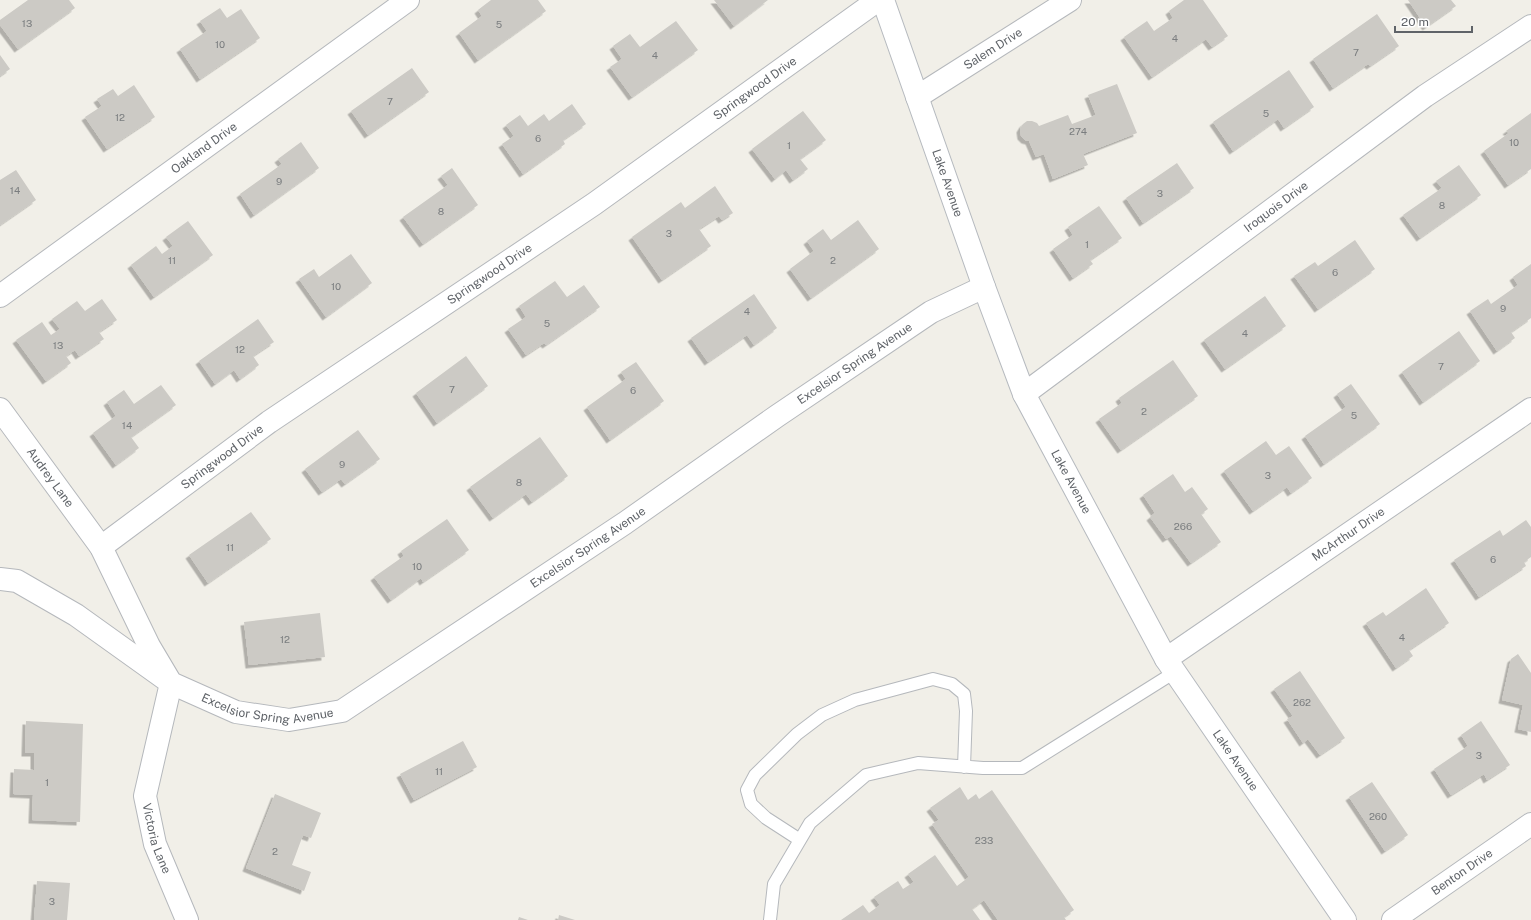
<svg xmlns="http://www.w3.org/2000/svg" width="1531" height="920" viewBox="0 0 1531 920" font-family="'Public Sans',sans-serif">
<defs>
<filter id="shadow"><feDropShadow dx="-3.5" dy="3.5" stdDeviation="0" flood-color="#0004"/></filter>
</defs>
<rect width="100%" height="100%" fill="#f1efe8"/>
<path fill="#cccac5" filter="url(#shadow)" d="M28 0H69L75 8 18 49 0 25V20Z
M491 0H538L546 11 478 60 459 33 482 16 478 10Z
M714 0H768L734 26Z
M1184 0H1203L1228 36 1212 47 1206 39 1152 77 1124 37 1147 21 1154 31 1173 18 1169 11Z
M1408 0H1451L1456 6 1426 27Z
M220 8 227 18 241 9 260 38 200 79 180 49 207 31 200 21Z
M1377 14 1399 46 1370 66 1368 64 1333 88 1313 59Z
M676 21 698 50 632 97 610 67 622 59 613 46 630 34 640 47Z
M0 55 10 69 0 76Z
M412 68 429 92 368 135 351 111Z
M1289 70 1314 107 1284 128 1278 119 1233 151 1213 122Z
M1117 84 1137 133 1083 154 1088 165 1053 179 1044 154 1036 157 1029 141 1025 140 1021 136 1020 129 1023 124 1027 121H1032L1037 123 1039 126 1068 115 1072 124 1096 115 1088 95Z
M134 85 155 117 107 149 85 117 102 106 97 99 113 89 118 96Z
M572 104 586 124 563 140 565 144 523 174 502 144 514 136 506 125 520 115 528 126 544 114 549 121Z
M803 111 826 140 800 159 808 169 793 180 786 170 775 179 752 149Z
M1531 113V169L1508 185 1484 151 1509 133 1506 131Z
M301 142 319 168 254 215 240 194 282 164 278 159Z
M1177 163 1194 188 1143 223 1126 198Z
M1459 165 1481 195 1420 238 1403 215 1442 188 1436 181Z
M452 168 478 205 423 244 403 217 448 185 441 176Z
M16 170 36 200 0 225V180Z
M715 186 733 213 722 220 719 216 699 229 711 246 662 280 632 237 681 202 685 208Z
M1099 206 1122 238 1090 260 1093 264 1073 278 1053 249 1073 235 1068 227Z
M858 220 879 249 811 298 790 269 814 251 807 241 823 229 831 240Z
M188 221 213 255 154 297 131 265 156 246 162 254 173 246 166 237Z
M1355 240 1375 269 1318 309 1294 276 1315 262 1318 266Z
M351 254 372 283 326 317 299 279 314 269 319 277Z
M1531 264V318L1511 332 1515 338 1497 351 1470 311 1488 299 1491 304 1518 285 1513 277Z
M555 281 567 297 584 285 600 307 546 345 544 343 526 355 508 329 526 317 519 306Z
M754 294 777 328 754 345 747 335 708 362 691 338Z
M1265 296 1286 326 1225 369 1204 340Z
M102 299 117 320 99 332 104 339 79 356 75 350 66 356 71 363 46 381 16 340 42 322 51 335 60 329 52 319 77 301 85 311Z
M258 319 274 342 253 356 259 365 240 379 234 370 215 384 199 361Z
M1459 331 1480 361 1423 402 1402 372Z
M466 356 488 386 437 423 416 393Z
M1173 360 1198 396 1121 450 1099 419 1122 403 1119 398Z
M636 362 664 401 610 440 587 407 626 379 621 372Z
M1351 384 1380 424 1324 464 1305 436 1346 407 1337 394Z
M161 385 176 405 131 437 139 448 116 465 93 433 116 416 107 402 124 390 134 404Z
M358 430 380 459 345 484 341 479 322 492 305 469Z
M540 437 568 476 532 502 526 494 493 518 470 487Z
M1266 441 1276 455 1289 446 1312 478 1291 493 1287 487 1253 511 1224 471Z
M1173 474 1185 492 1192 487 1208 509 1201 514 1221 542 1191 563 1171 536 1166 539 1150 517 1155 513 1143 495Z
M251 512 271 539 208 583 189 555Z
M447 519 469 550 423 582 421 578 391 600 374 577 404 556 401 551Z
M1526 520 1531 527V557L1524 562 1526 566 1479 597 1454 560 1500 530 1503 536Z
M1426 588 1449 623 1409 650 1413 656 1396 668 1366 623 1383 612 1386 616Z
M320 613 325 657 249 665 244 622Z
M1518 654 1531 673V732L1518 729 1523 705 1502 700 1511 659Z
M1300 671 1345 738 1320 755 1308 739 1303 743 1287 719 1293 716 1274 689Z
M26 721 83 724 80 822 32 820 33 795 13 794 14 769 34 770V753H25Z
M1481 721 1510 765 1487 780 1484 774 1451 795 1434 769 1468 746 1461 735Z
M463 741 477 767 414 800 400 774Z
M1372 782 1408 835 1385 851 1349 797Z
M960 787 968 800 976 794 979 799 992 790 1074 910 1064 917 1066 920H998L984 900 972 909 980 920H841L863 905 869 913 880 905 874 897 898 881 903 889 914 882 908 874 935 855 957 886 969 877 932 824 939 820 930 808Z
M275 794 321 813 311 838 303 835 292 865 311 872 304 891 246 868Z
M37 881 70 883 67 920H34Z
M559 915 575 920H558Z
M519 917 528 920H518Z"/>
<g fill="none" stroke-linecap="round" stroke-linejoin="round">
<defs>
<path id="service" d="M800 840 766 818 751 804 747 790 755 775 797 734 822 715 855 700 933 679 952 684 964 694 966 711 964 767
M770 920 774 884 810 823 866 775 918 763 983 768H1022L1175 672"/>
<g id="minor">
<path id="s1" d="M917 97 1070 0"/>
<path id="s2" d="M0 296 408 0"/>
<path id="s3" d="M1024 394 1425 96 1531 26"/>
<path id="s4" d="M0 409 101 547 149 646 171 683 236 712 289 720 342 711 625 523 777 416 931 312 984 287"/>
<path id="s5" d="M101 547 269 422 594 204 878 0"/>
<path id="s6" d="M0 579 17 581 76 615 171 683 145 796 155 844 187 920"/>
<path id="s7" d="M1166 659 1531 409"/>
<path id="s8" d="M1393 920 1531 824"/>
</g>
<g id="secondary">
<path id="s9" d="M883 0 984 287 1024 394 1166 659 1345 920"/>
</g>
</defs>
<use href="#service" stroke="#b5b8bc" stroke-width="14"/>
<use href="#minor" stroke="#b5b8bc" stroke-width="24"/>
<use href="#secondary" stroke="#b6babf" stroke-width="24"/>
<use href="#service" stroke="#fff" stroke-width="12"/>
<use href="#minor" stroke="#fff" stroke-width="22"/>
<use href="#secondary" stroke="#fff" stroke-width="22"/>
</g>
<g text-anchor="middle" stroke-width="3.5" stroke-linejoin="round" paint-order="stroke">
<g font-size="10" fill="#7a7d7f">
<text x="27" y="27">13</text>
<text x="499" y="28">5</text>
<text x="1175" y="42">4</text>
<text x="220" y="48">10</text>
<text x="1356" y="56">7</text>
<text x="655" y="59">4</text>
<text x="390" y="105">7</text>
<text x="1266" y="117">5</text>
<text x="120" y="121">12</text>
<text x="1078" y="135">274</text>
<text x="538" y="142">6</text>
<text x="1514" y="146">10</text>
<text x="789" y="149">1</text>
<text x="279" y="185">9</text>
<text x="15" y="194">14</text>
<text x="1160" y="197">3</text>
<text x="1442" y="209">8</text>
<text x="441" y="215">8</text>
<text x="669" y="237">3</text>
<text x="1087" y="248">1</text>
<text x="172" y="264">11</text>
<text x="833" y="264">2</text>
<text x="1335" y="276">6</text>
<text x="336" y="290">10</text>
<text x="1503" y="312">9</text>
<text x="747" y="315">4</text>
<text x="547" y="327">5</text>
<text x="1245" y="337">4</text>
<text x="58" y="349">13</text>
<text x="240" y="353">12</text>
<text x="1441" y="370">7</text>
<text x="452" y="393">7</text>
<text x="633" y="394">6</text>
<text x="1144" y="415">2</text>
<text x="1354" y="419">5</text>
<text x="127" y="429">14</text>
<text x="342" y="468">9</text>
<text x="1268" y="479">3</text>
<text x="519" y="486">8</text>
<text x="1183" y="530">266</text>
<text x="230" y="551">11</text>
<text x="1493" y="563">6</text>
<text x="417" y="570">10</text>
<text x="1402" y="641">4</text>
<text x="285" y="643">12</text>
<text x="1302" y="706">262</text>
<text x="1479" y="759">3</text>
<text x="439" y="775">11</text>
<text x="47" y="786">1</text>
<text x="1378" y="820">260</text>
<text x="984" y="844">233</text>
<text x="275" y="855">2</text>
<text x="52" y="905">3</text>
</g>
<g font-size="12" fill="#5f6368" stroke="#fff">
<text dy="4" stroke="none"><textPath href="#s1" startOffset="90">Salem Drive</textPath></text>
<text dy="4" stroke="none"><textPath href="#s5" startOffset="799">Springwood Drive</textPath></text>
<text dy="4" stroke="none"><textPath href="#s2" startOffset="252">Oakland Drive</textPath></text>
<text dy="4" stroke="none"><textPath href="#s9" startOffset="194">Lake Avenue</textPath></text>
<text dy="4" stroke="none"><textPath href="#s3" startOffset="314">Iroquois Drive</textPath></text>
<text dy="4" stroke="none"><textPath href="#s5" startOffset="475">Springwood Drive</textPath></text>
<text dy="4" stroke="none"><textPath href="#s4" startOffset="1122">Excelsior Spring Avenue</textPath></text>
<text dy="4" stroke="none"><textPath href="#s5" startOffset="151">Springwood Drive</textPath></text>
<text dy="4" stroke="none"><textPath href="#s4" startOffset="85">Audrey Lane</textPath></text>
<text dy="4" stroke="none"><textPath href="#s9" startOffset="518">Lake Avenue</textPath></text>
<text dy="4" stroke="none"><textPath href="#s7" startOffset="221">McArthur Drive</textPath></text>
<text dy="4" stroke="none"><textPath href="#s4" startOffset="798">Excelsior Spring Avenue</textPath></text>
<text dy="4" stroke="none"><textPath href="#s4" startOffset="426">Excelsior Spring Avenue</textPath></text>
<text dy="4" stroke="none"><textPath href="#s9" startOffset="842">Lake Avenue</textPath></text>
<text dy="4" stroke="none"><textPath href="#s6" startOffset="362">Victoria Lane</textPath></text>
<text dy="4" stroke="none"><textPath href="#s8" startOffset="84">Benton Drive</textPath></text>
</g>
</g>
<path d="M1395 26v6h77v-6" fill="none" stroke="#5f6368" stroke-width="2"/>
<text x="1401" y="26" font-size="12" fill="#5f6368" stroke="#ffffff" stroke-width="3" paint-order="stroke">20 m</text>
</svg>
